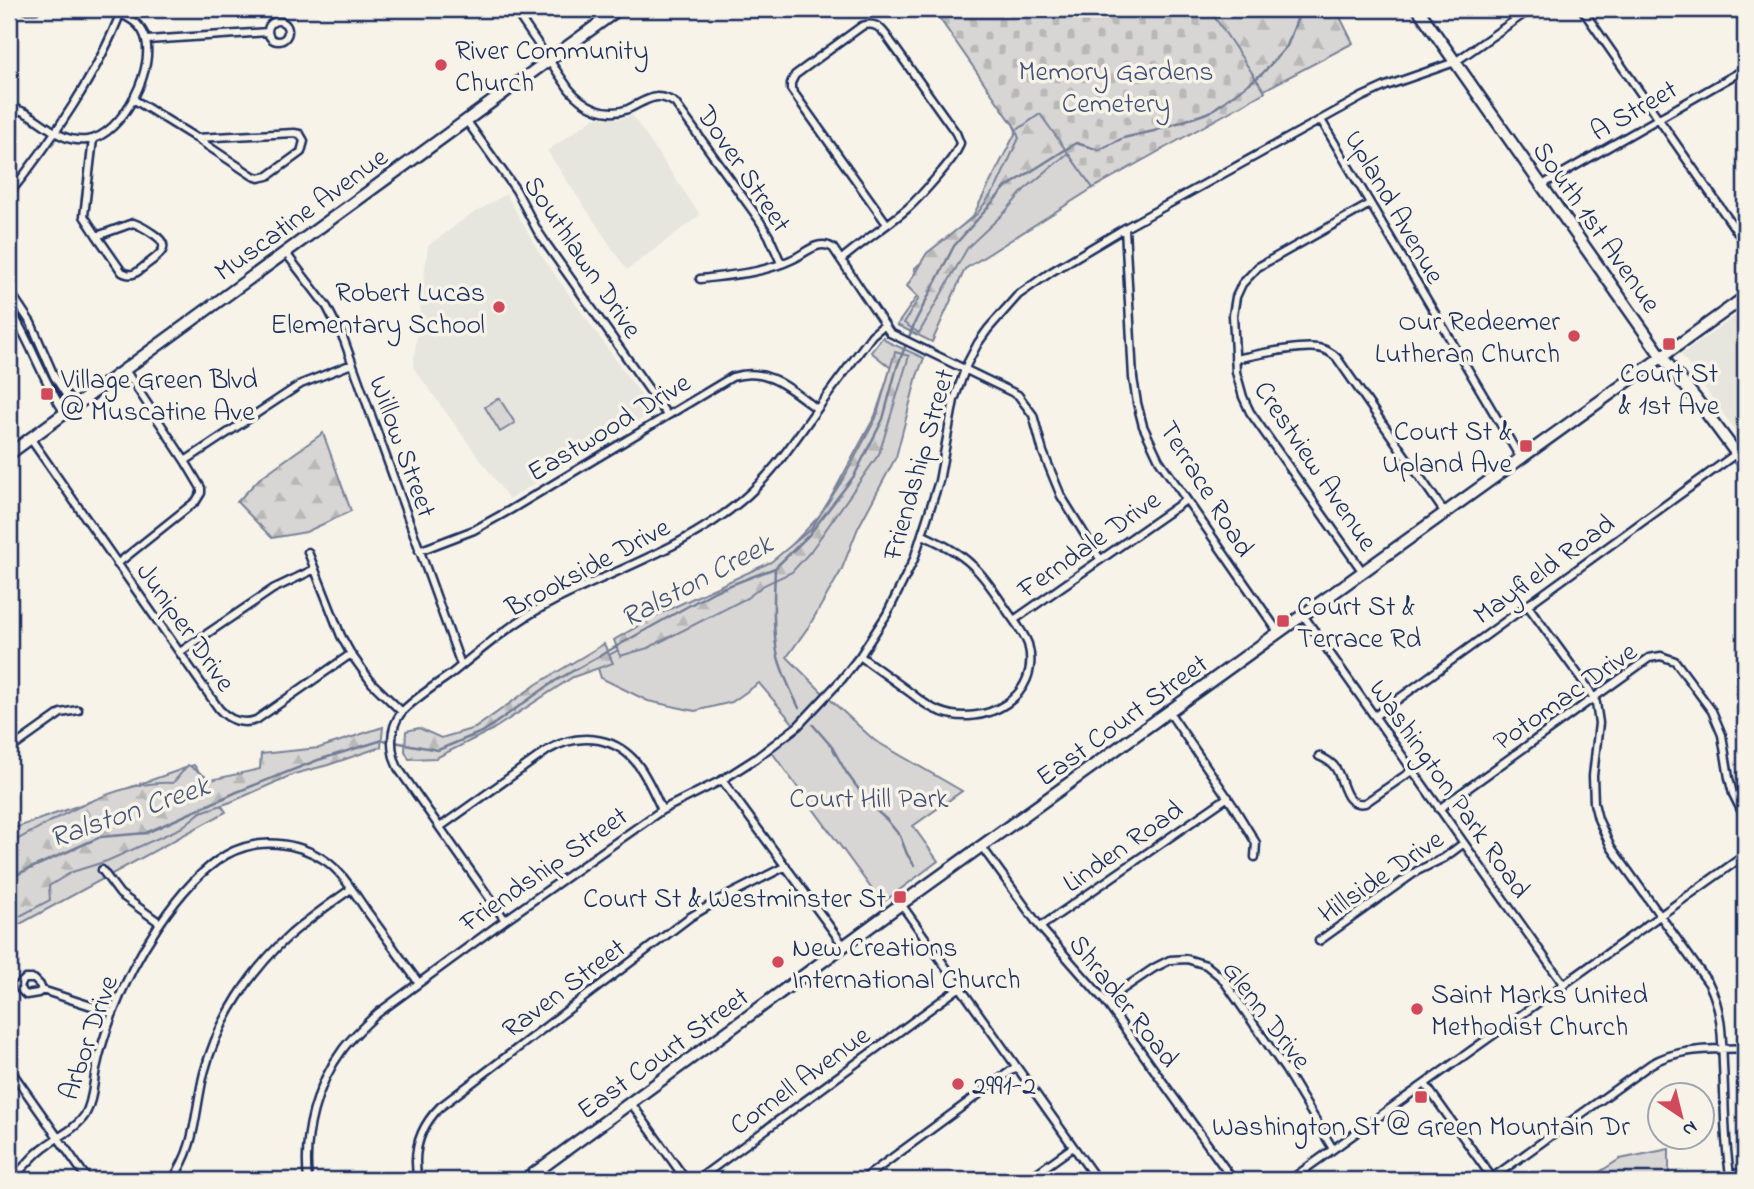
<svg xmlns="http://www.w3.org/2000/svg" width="1754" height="1189" viewBox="0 0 1754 1189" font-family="'Indie Flower',sans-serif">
<defs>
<pattern id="forest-firs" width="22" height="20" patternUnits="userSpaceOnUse" patternTransform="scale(1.75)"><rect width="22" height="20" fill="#d7d6d4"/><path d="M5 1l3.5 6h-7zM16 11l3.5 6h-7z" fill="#b8b8b8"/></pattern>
<pattern id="cemetery-stones" width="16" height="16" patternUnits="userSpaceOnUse" patternTransform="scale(1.75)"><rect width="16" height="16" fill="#d7d6d4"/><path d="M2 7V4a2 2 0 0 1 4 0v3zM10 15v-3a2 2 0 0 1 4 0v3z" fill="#b8b8b8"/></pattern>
</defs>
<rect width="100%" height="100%" fill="#f7f3e8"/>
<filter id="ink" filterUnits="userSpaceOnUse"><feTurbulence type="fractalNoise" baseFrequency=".0143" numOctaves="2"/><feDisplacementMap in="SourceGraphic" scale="14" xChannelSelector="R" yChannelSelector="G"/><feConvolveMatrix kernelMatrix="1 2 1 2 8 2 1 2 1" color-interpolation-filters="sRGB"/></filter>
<g filter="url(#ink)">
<path fill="#e6e5de" d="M632 115 700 215 627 270 547 151 595 117 619 119Z
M506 194 540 254 653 412 509 499 413 367 428 246 467 217Z
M1745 309V444L1681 355Z"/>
<path fill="#d7d6d4" stroke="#798299" stroke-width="2" d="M1040 114 1093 188 965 269 932 342 897 325 925 285 914 269 973 216 1017 130Z
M883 337 888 342 924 358 917 376 896 457 858 528 841 571 809 626 787 657 823 693 874 740 962 791 913 826 938 861 882 903 771 751 798 729 759 683 732 702 695 711 648 701 601 678 596 662 773 565 823 512 875 416 891 368 871 352Z
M499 398 515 423 500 432 485 407Z
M194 765 226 812 9 930V830Z
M1669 1149V1180H1587L1620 1159Z"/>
<path fill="url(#forest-firs)" stroke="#798299" stroke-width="2" d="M1203 9H1336L1353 43 1173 138Z
M1034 108 1052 121 1074 148 1024 190 1005 212 968 247 919 333 904 323 919 298 907 286 927 253 977 214 997 186 1019 138 1009 114Z
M895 352 909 356 879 454 810 552 792 572 764 585 747 598 648 648 620 656 614 640 657 615 771 562 811 529 845 476 876 418Z
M323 433 351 511 306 532 272 538 237 502 260 478Z
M604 644 613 663 573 677 492 730 436 758 409 759 405 751 406 731 419 728 441 738 475 728 537 684Z
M383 727 381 747 328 765 294 774 231 802 201 812 181 828 107 861 72 872 49 886 50 900 9 922V844C58 818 116 780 173 783L188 765 211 780 260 769 261 754 319 748Z"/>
<path fill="url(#cemetery-stones)" stroke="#798299" stroke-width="2" d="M933 9H1209L1265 92 1093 188 1040 114 1017 130Z"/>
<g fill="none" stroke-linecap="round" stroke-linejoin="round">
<path stroke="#727c95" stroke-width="2.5" d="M775 569C774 597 772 629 778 657 783 675 791 691 799 708
M813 725 832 747 846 772 870 805 887 820 900 836 907 854 914 865
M9 878 100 837 146 833 237 792 318 760 383 740 438 750 484 731 555 681 715 591 775 568 809 535 854 476 883 419 897 367 915 322 954 246 1005 188 1076 143 1099 150 1123 138 1154 131 1210 112 1262 74 1287 46 1301 9"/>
<defs>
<path id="street" d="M25 9H36
M514 9 569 89C583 106 606 118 628 109 646 101 655 90 675 103L758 218 769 236 781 263
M1582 9 1745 243
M1744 9 1745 10
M268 31a10 10 0 1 1 20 0a10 10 0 1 1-20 0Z
M147 40 268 32
M133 99 196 138
M9 108C14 109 19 110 24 112 46 123 60 143 87 140 122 137 160 63 143 32 136 19 121 14 108 9
M466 120 516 190 537 230 547 245 667 415
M1321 120 1521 459
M294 133 300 134 304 141 301 152 268 176 259 178 253 176 196 138Z
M93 139 84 216 97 236
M1542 185 1745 69
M9 194C51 142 99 72 122 9
M133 223C140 225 146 229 152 233 173 246 161 254 146 265 142 268 137 273 133 274 128 275 126 274 122 272L97 236Z
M1125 228 1133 378 1137 403 1143 426 1159 460 1279 633
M285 252 327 307 344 340 461 665
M842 259C863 241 887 226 908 208 920 197 931 184 942 171 949 162 957 154 960 143L956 133 886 35C879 26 873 22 862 26L795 75 791 83V89L887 224
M700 279C732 275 764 273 793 259 806 253 818 239 833 248L890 333 1018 395 1033 415 1043 452 1061 496 1100 559
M9 290 31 323 54 376 74 407
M9 308C31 341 42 380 65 413
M1235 359C1256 355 1298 345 1318 348 1326 349 1332 353 1337 358L1445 513
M30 438 219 709C229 720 242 725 256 720L351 654
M185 461 301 384 352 364
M419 551 474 530 510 510 732 377C768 366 790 389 817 409
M308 552 341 636 351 654 372 683 402 712
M117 564 196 501 201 493V488L185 461 125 370
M1363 572 1250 412 1243 397 1236 372 1233 315 1236 297 1242 284 1258 267 1370 204
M1528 606 1588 688 1596 703 1599 723 1593 776 1594 803 1598 819 1611 847 1709 984C1722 1010 1722 1036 1723 1065 1725 1103 1724 1142 1731 1180
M1303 615 1564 985
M1014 620 1186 500
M180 652 273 589 315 569
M860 656C876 668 892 679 908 691 918 698 927 707 939 711 983 729 1043 697 1028 644 1024 633 1015 622 1008 612 997 596 987 579 973 566 959 552 940 543 923 535
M1169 712 1234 807 1256 843 1255 857
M1375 716 1737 453
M9 750 61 713 78 710
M1319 756C1325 759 1330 761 1334 766 1345 779 1342 807 1365 803L1413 770
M722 780 844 946
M1439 809 1649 658 1661 656 1675 661 1712 711 1722 735 1729 778 1733 794 1745 818
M440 827 548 750C576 733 612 735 635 761 647 775 654 794 662 810
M982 847 1040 927 1105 1001 1233 1180
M102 870 120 894 160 923
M901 904 1097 1180
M505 920 398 768C390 751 389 729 401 713 410 702 438 683 451 674 482 649 514 621 550 603 614 570 685 548 741 501 771 476 792 444 815 412 834 386 853 361 872 335L884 325
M1040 927 1228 797
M1319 941 1417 871 1444 858 1464 843
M42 990 38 993 26 995 20 989 19 985 25 979H34L40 985 42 990 113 1013
M1105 1001 1154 968 1170 960 1187 959 1206 965 1222 978 1285 1069 1333 1149
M9 1068 88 1180
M1425 1084 1493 1179
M631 1103 686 1180
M1730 1174 1745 1173
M1492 1178 1651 1064C1680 1047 1713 1050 1745 1048
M9 1180C22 1171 31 1157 43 1148 57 1137 75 1130 85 1115 93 1101 93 1084 96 1069 100 1050 106 1031 113 1013 132 962 178 883 226 855 257 837 297 841 326 861 343 873 354 893 366 910 384 934 401 959 419 983
M172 1180C197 1145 194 1113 204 1073 218 1020 250 971 291 934 310 918 331 903 351 889
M308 1180C303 1135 316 1085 343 1049 353 1036 366 1024 378 1013L505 920 662 810 722 780 755 759 798 726 842 679 860 656 887 614 914 559 939 481 954 400 967 364 978 343 988 329 1018 295 1051 272 1125 228 1362 97 1386 86 1455 62 1531 9
M418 1180C412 1152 420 1127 440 1107L690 917 719 900 786 866
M697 1180 960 987
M862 1180 1016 1067
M1027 1180 1073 1147
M1290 1180 1745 855"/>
<path id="secondary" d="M1418 9 1662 357 1696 399 1745 465
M9 454 619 9
M525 1180 901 904 1745 297"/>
</defs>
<use href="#street" stroke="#1b2f5e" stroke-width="11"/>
<use href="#secondary" stroke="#1b2f5e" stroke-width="15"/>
<use href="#street" stroke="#f7f3e8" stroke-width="6"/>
<use href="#secondary" stroke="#f7f3e8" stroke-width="10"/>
</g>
</g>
<g fill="#d1495b" stroke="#f7f3e8" stroke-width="2.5">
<circle cx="441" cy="65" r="7"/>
<circle cx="499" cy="307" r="7"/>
<circle cx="1574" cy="336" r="7"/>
<rect x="1662" y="337" width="14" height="14" rx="3.5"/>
<rect x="40" y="387" width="14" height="14" rx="3.5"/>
<rect x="1519" y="439" width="14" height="14" rx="3.5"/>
<rect x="1276" y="614" width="14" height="14" rx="3.5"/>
<rect x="893" y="890" width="14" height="14" rx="3.5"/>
<circle cx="778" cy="962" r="7"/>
<circle cx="1417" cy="1009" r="7"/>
<circle cx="958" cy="1084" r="7"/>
<rect x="1414" y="1090" width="14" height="14" rx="3.5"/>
</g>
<g text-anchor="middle" stroke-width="7" stroke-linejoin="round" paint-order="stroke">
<g font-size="28" fill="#1b2f5e" stroke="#f7f3e8" text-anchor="start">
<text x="455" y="59">River Community<tspan x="455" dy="32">Church</tspan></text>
<text x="485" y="301" text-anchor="end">Robert Lucas<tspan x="485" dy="32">Elementary School</tspan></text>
<text x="1560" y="330" text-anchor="end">Our Redeemer<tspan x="1560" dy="32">Lutheran Church</tspan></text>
<text x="1669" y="382" text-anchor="middle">Court St<tspan x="1669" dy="32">&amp; 1st Ave</tspan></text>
<text x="61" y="388">Village Green Blvd<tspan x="61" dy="32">@ Muscatine Ave</tspan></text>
<text x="1512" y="440" text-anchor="end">Court St &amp;<tspan x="1512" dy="32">Upland Ave</tspan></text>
<text x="1297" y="615">Court St &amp;<tspan x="1297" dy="32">Terrace Rd</tspan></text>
<text x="886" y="907" text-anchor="end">Court St &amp; Westminster St</text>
<text x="792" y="956">New Creations<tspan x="792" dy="32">International Church</tspan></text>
<text x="1431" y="1003">Saint Marks United<tspan x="1431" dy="32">Methodist Church</tspan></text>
<text x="972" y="1094">2991-2</text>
<text x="1421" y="1135" text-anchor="middle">Washington St @ Green Mountain Dr</text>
</g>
<g font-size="28" fill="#415076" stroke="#f7f3e8">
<text x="1116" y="80">Memory Gardens<tspan x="1116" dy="32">Cemetery</tspan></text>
<text x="869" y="807">Court Hill Park</text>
</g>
<g font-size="28" fill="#1b2f5e" stroke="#f7f3e8">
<text transform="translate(1633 109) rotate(-30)" y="10">A Street</text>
<text transform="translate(745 168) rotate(56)" y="10">Dover Street</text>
<text transform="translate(1396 206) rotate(60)" y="10">Upland Avenue</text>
<text transform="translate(300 213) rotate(-36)" y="10">Muscatine Avenue</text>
<text transform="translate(1598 226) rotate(55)" y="10">South 1st Avenue</text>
<text transform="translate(584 256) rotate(56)" y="10">Southlawn Drive</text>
<text transform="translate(608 426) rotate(-31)" y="10">Eastwood Drive</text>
<text transform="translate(404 446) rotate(70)" y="10">Willow Street</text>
<text transform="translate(917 464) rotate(-74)" y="10">Friendship Street</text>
<text transform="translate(1317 465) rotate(56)" y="10">Crestview Avenue</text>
<text transform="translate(1208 488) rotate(58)" y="10">Terrace Road</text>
<text transform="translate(1088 543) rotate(-35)" y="10">Ferndale Drive</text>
<text transform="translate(587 566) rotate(-28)" y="10">Brookside Drive</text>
<text transform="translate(1543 568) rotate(-36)" y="10">Mayfield Road</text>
<text transform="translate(187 626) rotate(55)" y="10">Juniper Drive</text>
<text transform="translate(1564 695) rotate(-35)" y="10">Potomac Drive</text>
<text transform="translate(1121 719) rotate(-36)" y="10">East Court Street</text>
<text transform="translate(1451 788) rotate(55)" y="10">Washington Park Road</text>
<text transform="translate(1122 845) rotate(-35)" y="10">Linden Road</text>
<text transform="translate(543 868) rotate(-35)" y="10">Friendship Street</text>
<text transform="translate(1380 875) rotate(-34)" y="10">Hillside Drive</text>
<text transform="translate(563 987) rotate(-37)" y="10">Raven Street</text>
<text transform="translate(1125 1000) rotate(52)" y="10">Shrader Road</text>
<text transform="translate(1268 1014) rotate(53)" y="10">Glenn Drive</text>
<text transform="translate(87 1037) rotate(-71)" y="10">Arbor Drive</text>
<text transform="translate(662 1052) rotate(-36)" y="10">East Court Street</text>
<text transform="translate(799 1079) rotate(-36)" y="10">Cornell Avenue</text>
</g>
<g font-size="30" font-style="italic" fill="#465679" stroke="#f7f3e8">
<text transform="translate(696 580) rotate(-28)" y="10">Ralston Creek</text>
<text transform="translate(129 811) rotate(-19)" y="10">Ralston Creek</text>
</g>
</g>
<rect width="1754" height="1189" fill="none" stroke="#f7f3e8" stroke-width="35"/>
<rect x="18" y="18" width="1719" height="1154" fill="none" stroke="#1b2f5e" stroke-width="2.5" filter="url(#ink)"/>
<g transform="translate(1681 1116) rotate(145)"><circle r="33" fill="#f7f3e8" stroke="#9fa5b1" stroke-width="2"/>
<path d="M0-5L12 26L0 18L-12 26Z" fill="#d1495b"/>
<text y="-10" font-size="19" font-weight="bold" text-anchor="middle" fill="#1b2f5e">N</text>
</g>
</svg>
